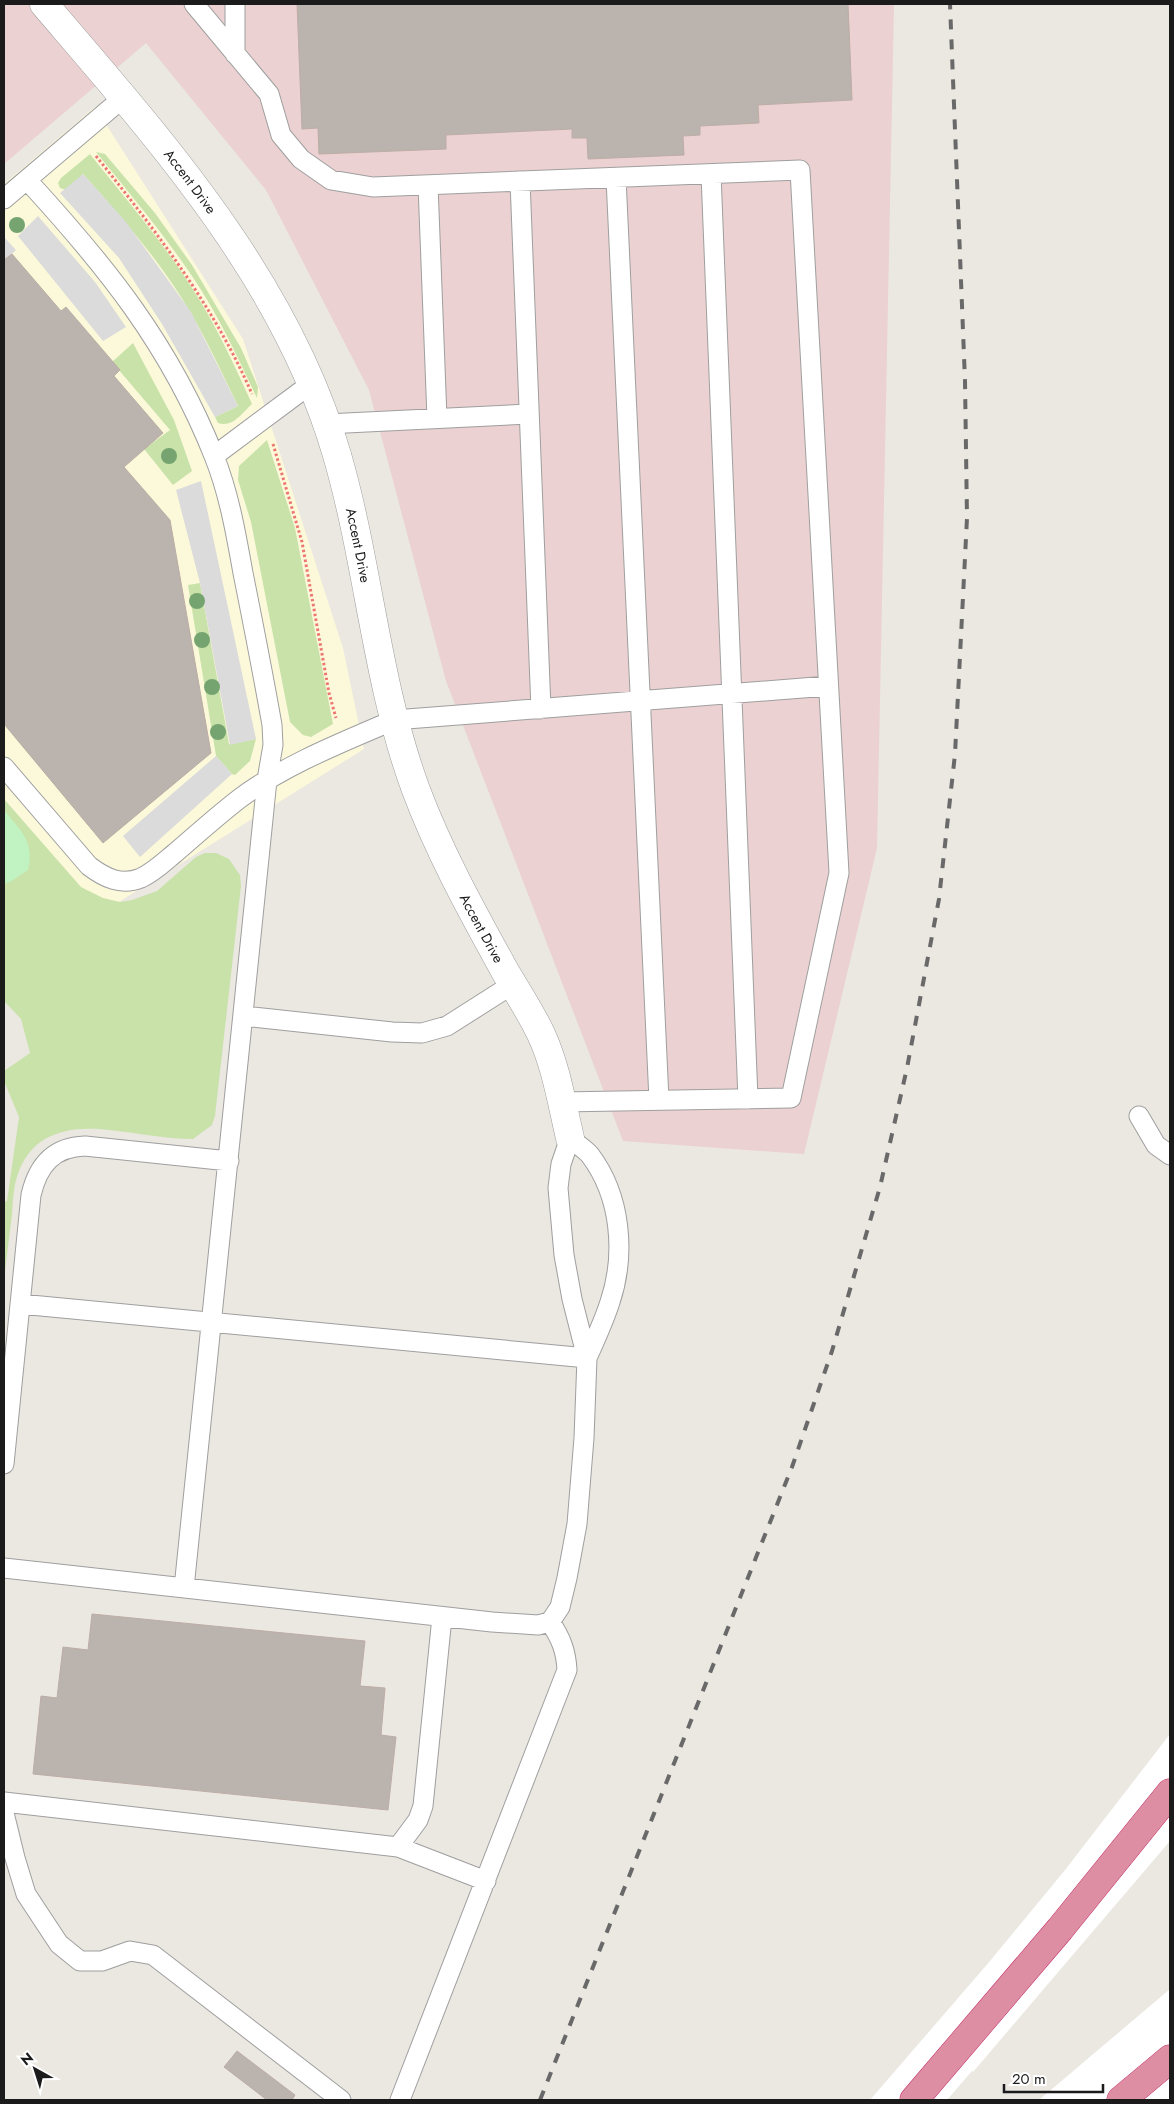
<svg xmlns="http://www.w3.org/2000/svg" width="1174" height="2104" viewBox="0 0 1174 2104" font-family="Jost,sans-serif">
<rect width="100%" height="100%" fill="#ebe7e1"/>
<path fill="#ebd1d1" d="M4 4H894L877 848 804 1154 623 1141 446 681 369 390 266 190 146 43 4 164Z"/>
<path fill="#fcf9da" d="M95 107 243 339 343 648 364 749 5 973 4 184Z"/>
<path fill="#c9e2aa" d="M96 152 105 154 155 213 192 265 241 348 258 387 257 398C237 356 218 314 192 276 163 233 129 193 96 152Z
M90 154C125 198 162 241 192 288 216 325 234 364 252 404 242 413 233 428 218 423L215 417 238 406C220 369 203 331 181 297 153 253 118 213 83 174L66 190 60 188 58 183 61 178Z
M133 343 174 420 192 471 173 485 144 449 170 430 112 362Z
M267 440 295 528 333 724 311 737 303 735 290 722 251 522 238 480 239 466Z
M200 583 229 744 256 739 250 761 235 775 232 774 216 756 188 585Z
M4 799 81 887 103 898 120 902 132 900 157 891 196 857 205 853H216L229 859 240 875 241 886 215 1116 212 1125 193 1139C161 1139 129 1131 98 1129 60 1127 29 1138 17 1177 13 1189 13 1203 12 1215 9 1236 7 1258 4 1279V1202L7 1201 19 1117 4 1081V1071L30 1053 21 1019 4 1001Z"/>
<path fill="#c0f3c1" d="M4 810C21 831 35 842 28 870L10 882 4 884Z"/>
<path fill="#dbdbdb" d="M83 174 126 222 191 312 238 406 215 417 162 324 119 258 60 193Z
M38 216 95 282 126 327 103 341 18 236Z
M4 237 16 250 4 261Z
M201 481 256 739 230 745 200 583 176 490Z
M216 756 232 774 140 857 123 836Z"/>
<path fill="#fff" d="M1170 1734V1841L973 2072 972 2071 947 2100H870L990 1961 1065 1870Z
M1170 1989V2100H1039Z"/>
<path fill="#bbb3ae" stroke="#bcada5" d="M297 4H848L852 100 758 105 759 123 700 126V135L683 136 684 155 588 159 587 138H572V129L446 135V149L319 154 318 128 302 129Z
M12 254 61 311 66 307 120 370 114 376 163 433 124 467 170 520 211 753 103 843 4 724V260Z
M92 1614 365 1641 360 1686 385 1688 381 1735 396 1737 388 1810 33 1774 41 1696 57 1698 63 1647 88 1650Z
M237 2051 295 2095 292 2100H267L224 2067Z"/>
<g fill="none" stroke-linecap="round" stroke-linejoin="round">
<defs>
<path id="lane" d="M194 4 269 94 281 135 301 159 331 180 373 187 800 170 839 873 791 1098 561 1102
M235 4V54
M711 174 748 1099
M616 178 659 1100
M27 180C106 266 170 345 214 456 229 493 236 534 243 573 253 623 263 674 272 725L273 745 267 780 184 1588
M520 181 541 709
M428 185 437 418
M4 199 124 97
M326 424 529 414
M214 456 312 383
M4 767 89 866C105 878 121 886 141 878 154 872 164 862 175 853 196 835 217 816 239 799 284 765 343 742 394 720L828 686
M244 1016 392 1032 422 1033 447 1026 513 984
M1139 1116 1156 1145 1170 1155
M20 1304 587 1358
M4 1464 31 1195C38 1165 53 1147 85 1146L229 1161
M4 1568 492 1622 538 1625 550 1622 560 1607 567 1578 577 1524 584 1438 587 1358 572 1299 564 1255 558 1188 561 1164 570 1138C576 1144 585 1149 590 1155 621 1196 626 1254 610 1302 604 1321 595 1340 587 1358
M4 1802 398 1847 418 1820 423 1806 442 1617
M4 1813 15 1858 26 1894 59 1944 80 1961H102L130 1951 153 1955 341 2100
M398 1847 486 1881
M400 2100 567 1670C566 1651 561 1638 550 1622"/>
<g id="street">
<path id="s1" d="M44 4C160 140 286 279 337 455 369 565 376 682 416 790 440 854 473 913 506 973 518 993 531 1013 541 1034 556 1066 562 1104 570 1138"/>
</g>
<path id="highway" d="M914 2100 1060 1929 1170 1793
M1121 2100 1170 2059"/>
</defs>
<use href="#lane" stroke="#9f9f9f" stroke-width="21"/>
<use href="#street" stroke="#9f9f9f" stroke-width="29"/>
<use href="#highway" stroke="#c5326e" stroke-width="29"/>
<path stroke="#ed7671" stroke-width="3" stroke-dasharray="2.5 2.5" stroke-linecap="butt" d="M96 156C156 231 214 306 252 394
M273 444 302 542 329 693 336 718"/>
<use href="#lane" stroke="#fff" stroke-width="19"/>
<use href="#street" stroke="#fff" stroke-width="28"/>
<use href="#highway" stroke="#dd8ea2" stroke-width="28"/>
<path stroke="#696969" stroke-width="4" stroke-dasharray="10 10" stroke-linecap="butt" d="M540 2100 792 1467 832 1351 880 1187 907 1068 939 899 955 754 967 518 965 381 950 4"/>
</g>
<g fill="#75a471">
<circle cx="17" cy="225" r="8"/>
<circle cx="169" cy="456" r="8"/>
<circle cx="197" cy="601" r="8"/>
<circle cx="202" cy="640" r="8"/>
<circle cx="212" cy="687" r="8"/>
<circle cx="218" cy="732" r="8"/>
</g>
<g text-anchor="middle" stroke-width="5" stroke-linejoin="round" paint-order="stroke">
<g font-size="14" fill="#1b1b1b" stroke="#fff">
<text dy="5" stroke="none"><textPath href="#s1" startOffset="230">Accent Drive</textPath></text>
<text dy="5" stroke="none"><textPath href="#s1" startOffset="635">Accent Drive</textPath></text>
<text dy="5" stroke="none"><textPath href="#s1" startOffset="1040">Accent Drive</textPath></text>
</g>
</g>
<rect width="1174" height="2104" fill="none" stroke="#1b1b1b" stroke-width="10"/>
<g transform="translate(35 2069) rotate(321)" stroke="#ffffff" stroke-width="4" paint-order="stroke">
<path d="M0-4L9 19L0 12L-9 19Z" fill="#1b1b1b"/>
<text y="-8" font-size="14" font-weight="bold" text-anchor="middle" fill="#1b1b1b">N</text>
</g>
<path d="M1004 2084v8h99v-8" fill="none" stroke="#1b1b1b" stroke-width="2.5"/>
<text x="1012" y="2084" font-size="15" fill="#1b1b1b" stroke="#ffffff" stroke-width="4" paint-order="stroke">20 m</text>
</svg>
